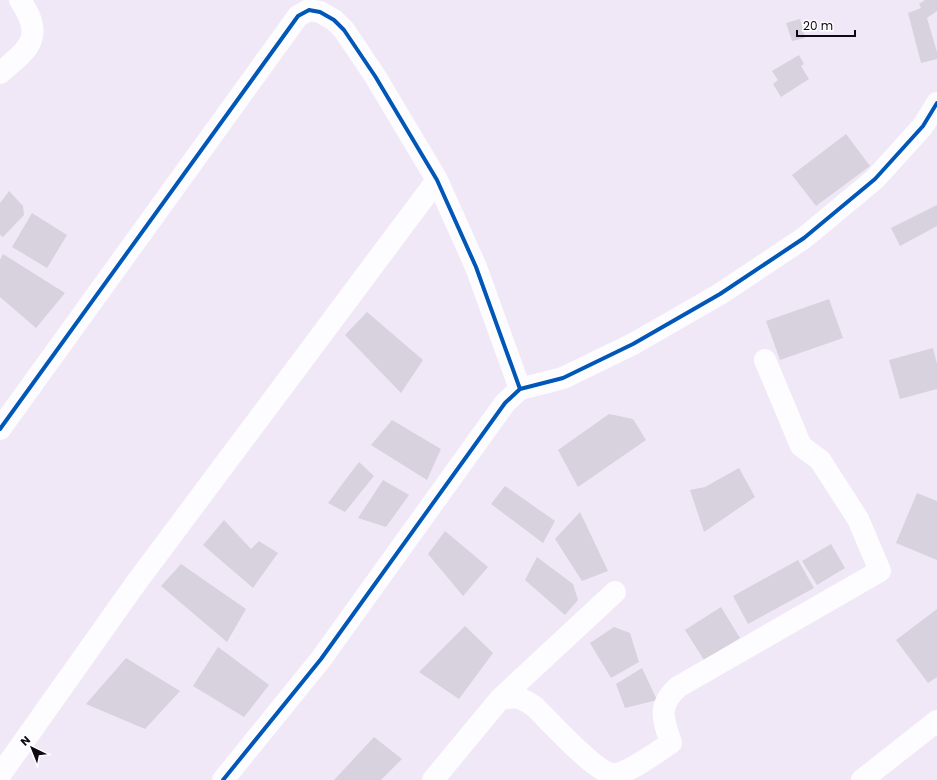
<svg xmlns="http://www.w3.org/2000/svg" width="937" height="780" viewBox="0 0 937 780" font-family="Poppins,sans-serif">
<rect width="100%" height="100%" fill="#f0e8f7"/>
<path fill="#d8d1de" d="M925 0H937V11L927 18 937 52V59L921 63 908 13 921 8 919 4Z
M800 19 805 38 792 41 786 23Z
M799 55 804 64 801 66 809 79 781 97 773 84 778 80 772 71Z
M846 134 870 166 816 206 792 175Z
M9 191 23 206 24 215 3 237 0 235V203Z
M937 205V226L900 246 891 228Z
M32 213 67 235 47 268 12 247Z
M3 254 65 293 36 328 0 297V260Z
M829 299 843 338 780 360 766 321Z
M367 312 423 360 401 393 345 335Z
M933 348 937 364V389L900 399 889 360Z
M609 414 633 419 646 440 578 487 558 450Z
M392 420 441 449 427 480 371 445Z
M359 462 374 476 345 512 328 503Z
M739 468 755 497 704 532 690 490 705 487Z
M383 480 409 495 386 527 358 518Z
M505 486 555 521 543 543 491 504Z
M917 493 937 501V560L896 543Z
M580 512 608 571 582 581 555 539Z
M224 520 251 549 259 541 278 553 253 588 203 545Z
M445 531 488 567 463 596 428 554Z
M831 544 845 568 817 585 802 561Z
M537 557 573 584 578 600 565 615 525 580Z
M798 560 814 588 748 624 733 596Z
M181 564 246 609 227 642 161 586Z
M721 607 740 638 704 660 685 630Z
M937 609V677L928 683 896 640Z
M465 626 493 653 459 699 419 672Z
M614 627 630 633 639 662 611 678 590 643Z
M218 647 269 685 244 717 193 686Z
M126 658 180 691 145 729 86 704Z
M642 668 657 700 625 708 616 684Z
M374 737 402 759 381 780H334Z"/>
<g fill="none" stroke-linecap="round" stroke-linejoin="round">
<path stroke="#fdfcfe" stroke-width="22" d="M0 73C30 48 45 37 20 0
M0 429 298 16 309 10 320 12 334 20 344 30 375 76 437 180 476 267 520 389
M500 699 615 592
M0 775 136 583 437 180
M223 780 321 659 505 403 520 389 563 378 633 344 720 294 804 238 875 179 923 126 937 103
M433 780 500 699C517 696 521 697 535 707 549 721 596 773 613 774 627 775 658 751 671 743 663 719 657 706 678 687L880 571 858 519 820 460 801 446 765 360
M862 780 937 721"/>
<defs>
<path id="cycleway" d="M0 429 298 16 309 10 320 12 334 20 344 30 375 76 437 180 476 267 520 389
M223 780 321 659 505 403 520 389 563 378 633 344 720 294 804 238 875 179 923 126 937 103"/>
</defs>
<use href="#cycleway" stroke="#fff" stroke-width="6"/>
<use href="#cycleway" stroke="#0057b8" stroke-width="4"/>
</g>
<g transform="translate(32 748) rotate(317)" stroke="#ffffff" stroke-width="3" paint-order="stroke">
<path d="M0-3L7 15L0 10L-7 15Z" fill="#0f0914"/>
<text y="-6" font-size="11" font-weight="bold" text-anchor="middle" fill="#0f0914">N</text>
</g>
<path d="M797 30v6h58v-6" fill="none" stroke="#0f0914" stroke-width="2"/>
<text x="803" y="30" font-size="12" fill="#0f0914" stroke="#ffffff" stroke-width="3" paint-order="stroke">20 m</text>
</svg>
